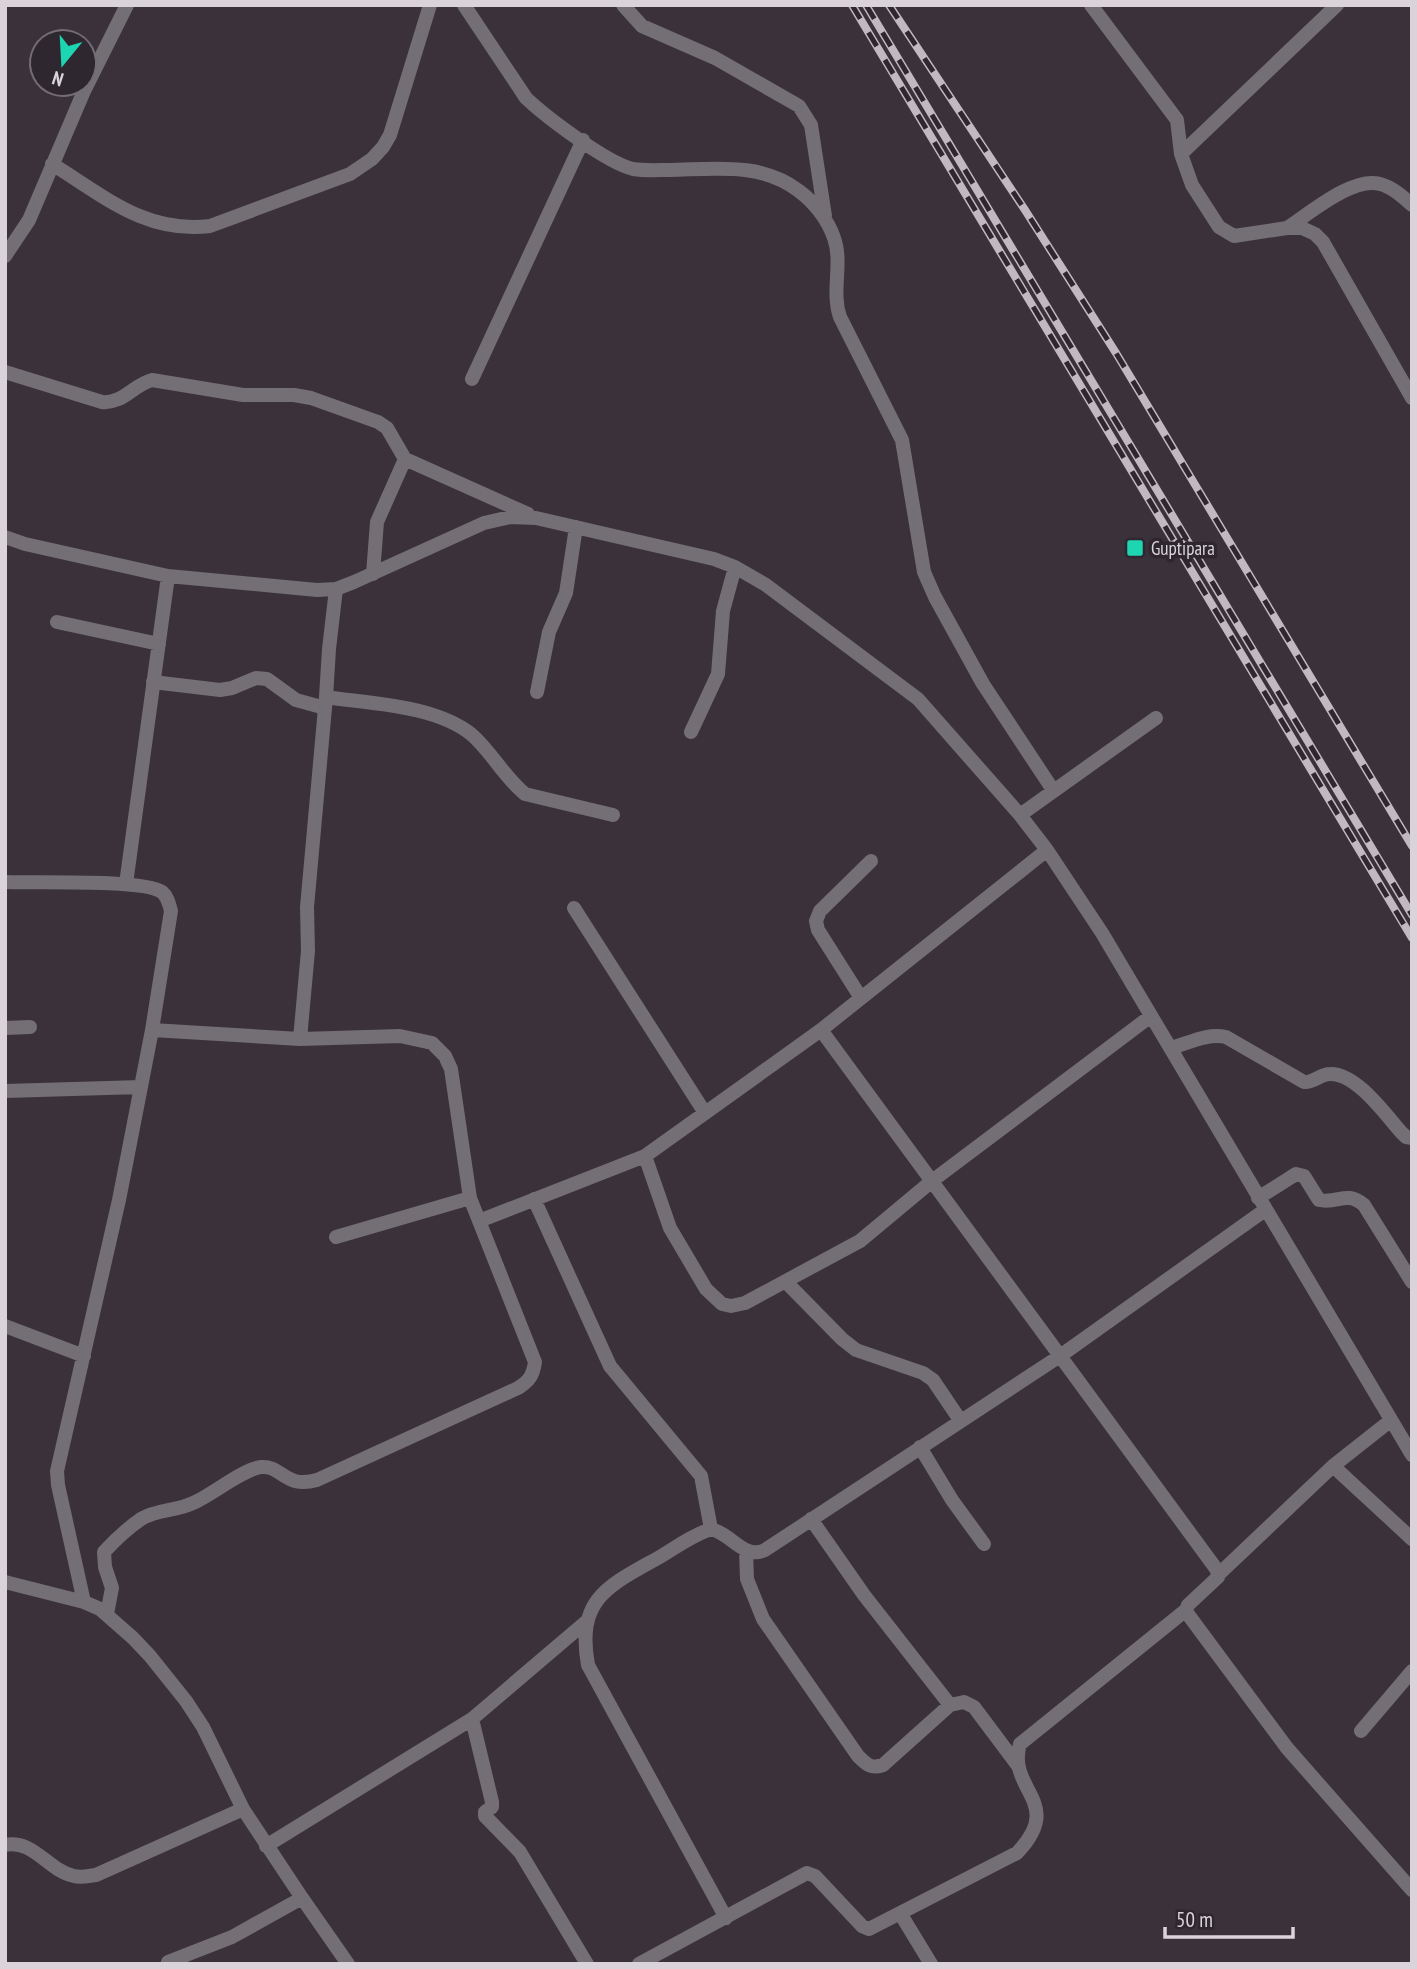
<svg xmlns="http://www.w3.org/2000/svg" width="1417" height="1969" viewBox="0 0 1417 1969" font-family="'PT Sans Narrow',sans-serif">
<rect width="100%" height="100%" fill="#3a313a"/>
<g fill="none" stroke-linecap="round" stroke-linejoin="round">
<path stroke="#746f74" stroke-width="14" d="M464 5 526 98C546 117 607 163 633 169 645 171 658 170 670 170 715 169 762 162 799 191 814 202 828 220 834 238 843 263 831 291 840 317L902 440 924 572 935 597 983 684 1053 790
M623 5 642 26 715 58 799 106 811 125 825 216
M1091 5 1177 120 1181 154 1192 185 1219 227 1234 236 1287 228H1302L1315 234 1323 242 1412 398
M1181 154 1337 5
M52 164C104 196 146 234 210 226L350 174 372 159 383 147 390 135 430 5
M1287 228C1309 214 1353 176 1380 184 1392 187 1402 196 1412 205
M5 256 29 220 84 91 127 5
M5 372 102 402C123 404 133 385 152 380L243 395H294L311 398 378 422 387 428 405 459 528 514
M472 379 583 140
M5 537 25 544 168 576 317 590 336 589 354 582 484 523 510 517 536 518 714 559 735 567 766 585 918 699 1020 815 1047 850 1102 933 1412 1455
M373 574 377 522 405 459
M57 622 159 644
M153 682 220 690 232 688 256 678 267 679 296 700 325 708
M537 692 549 632 566 593 576 527
M326 697C372 704 434 705 471 734 491 751 504 777 525 794L613 815
M691 732 718 674 723 611 735 567
M1020 815 1156 718
M1047 850 821 1030 1217 1570 1218 1577 1188 1605 1186 1610 1187 1613 1287 1748 1412 1890
M5 882C33 883 144 879 162 892 168 897 169 904 171 911L152 1030 119 1200 57 1471 58 1485 84 1602
M126 884 168 576
M574 908 705 1113
M861 998 818 930 816 921 820 911 871 861
M5 1028 30 1027
M300 1039 308 951 307 907 326 697 329 649 336 589
M1171 1048C1189 1043 1207 1033 1226 1037L1304 1082C1314 1083 1320 1074 1330 1074 1356 1073 1385 1114 1401 1132L1406 1137 1412 1138
M5 1091 141 1087
M645 1156 670 1228 706 1289 722 1304 731 1306 745 1303 860 1241 932 1181 1151 1016
M1258 1198 1296 1174 1304 1176 1319 1200C1339 1204 1346 1190 1364 1205L1412 1282
M534 1199 610 1366 701 1476 711 1529
M479 1221 645 1156 821 1030
M336 1237 470 1198
M786 1282 842 1339 856 1350 923 1373 933 1380 960 1420
M5 1326 84 1356
M920 1447 952 1500 984 1544
M1333 1466 1412 1539
M811 1519 864 1595 950 1705
M746 1551 747 1579 763 1619 858 1756C867 1765 871 1769 883 1765L950 1705 964 1702 974 1707 1019 1767
M1219 1574 1333 1466 1390 1421
M5 1582 84 1602 100 1609 133 1638 150 1656 186 1701 203 1727 243 1809 302 1898 348 1964
M107 1614 112 1588 105 1567 104 1552C115 1540 128 1528 141 1519 157 1509 177 1511 193 1503 212 1495 243 1469 261 1467 282 1465 284 1489 317 1480L518 1388C529 1381 533 1376 535 1362L470 1198 451 1069 445 1056 432 1043 400 1036 300 1039 152 1030
M472 1719 492 1802V1807L485 1812V1816L520 1852 587 1964
M1361 1731 1412 1671
M5 1845C34 1839 48 1871 74 1876 81 1878 88 1876 96 1875L243 1809
M266 1846 472 1719 587 1621
M900 1913 931 1964
M726 1918 588 1665C576 1599 608 1586 658 1558 675 1548 692 1535 711 1529 732 1534 744 1560 765 1550L1060 1356 1265 1210
M168 1962 232 1937 302 1898
M639 1964 807 1873 815 1876 862 1926 869 1929 1017 1853C1066 1802 1006 1790 1020 1744L1186 1610"/>
<defs>
<path id="rail" d="M852 5 1412 938
M866 5 1412 915
M889 5 1025 210 1116 353 1412 846"/>
</defs>
<use href="#rail" stroke="#c0bac0" stroke-width="8"/>
<use href="#rail" stroke="#2f2730" stroke-width="5" stroke-dasharray="16" stroke-linecap="butt"/>
</g>
<rect fill="#1dd5b1" stroke="#2f2730" stroke-width="2.5" x="1126" y="539" width="18" height="18" rx="3.5"/>
<g text-anchor="middle" stroke-width="7" stroke-linejoin="round" paint-order="stroke">
<g font-size="19" fill="#dad4da" stroke="#2f2730" text-anchor="start">
<text x="1151" y="555">Guptipara</text>
</g>
</g>
<rect width="1417" height="1969" fill="none" stroke="#dad4da" stroke-width="14"/>
<g transform="translate(63 63) rotate(198)"><circle r="33" fill="#2f2730" stroke="#736c74" stroke-width="2"/>
<path d="M0-5L12 26L0 18L-12 26Z" fill="#1dd5b1"/>
<text y="-10" font-size="19" font-weight="bold" text-anchor="middle" fill="#dad4da">N</text>
</g>
<path d="M1165 1927v10h128v-10" fill="none" stroke="#dad4da" stroke-width="3.5"/>
<text x="1176" y="1927" font-size="21" fill="#dad4da" stroke="#2f2730" stroke-width="5" paint-order="stroke">50 m</text>
</svg>
